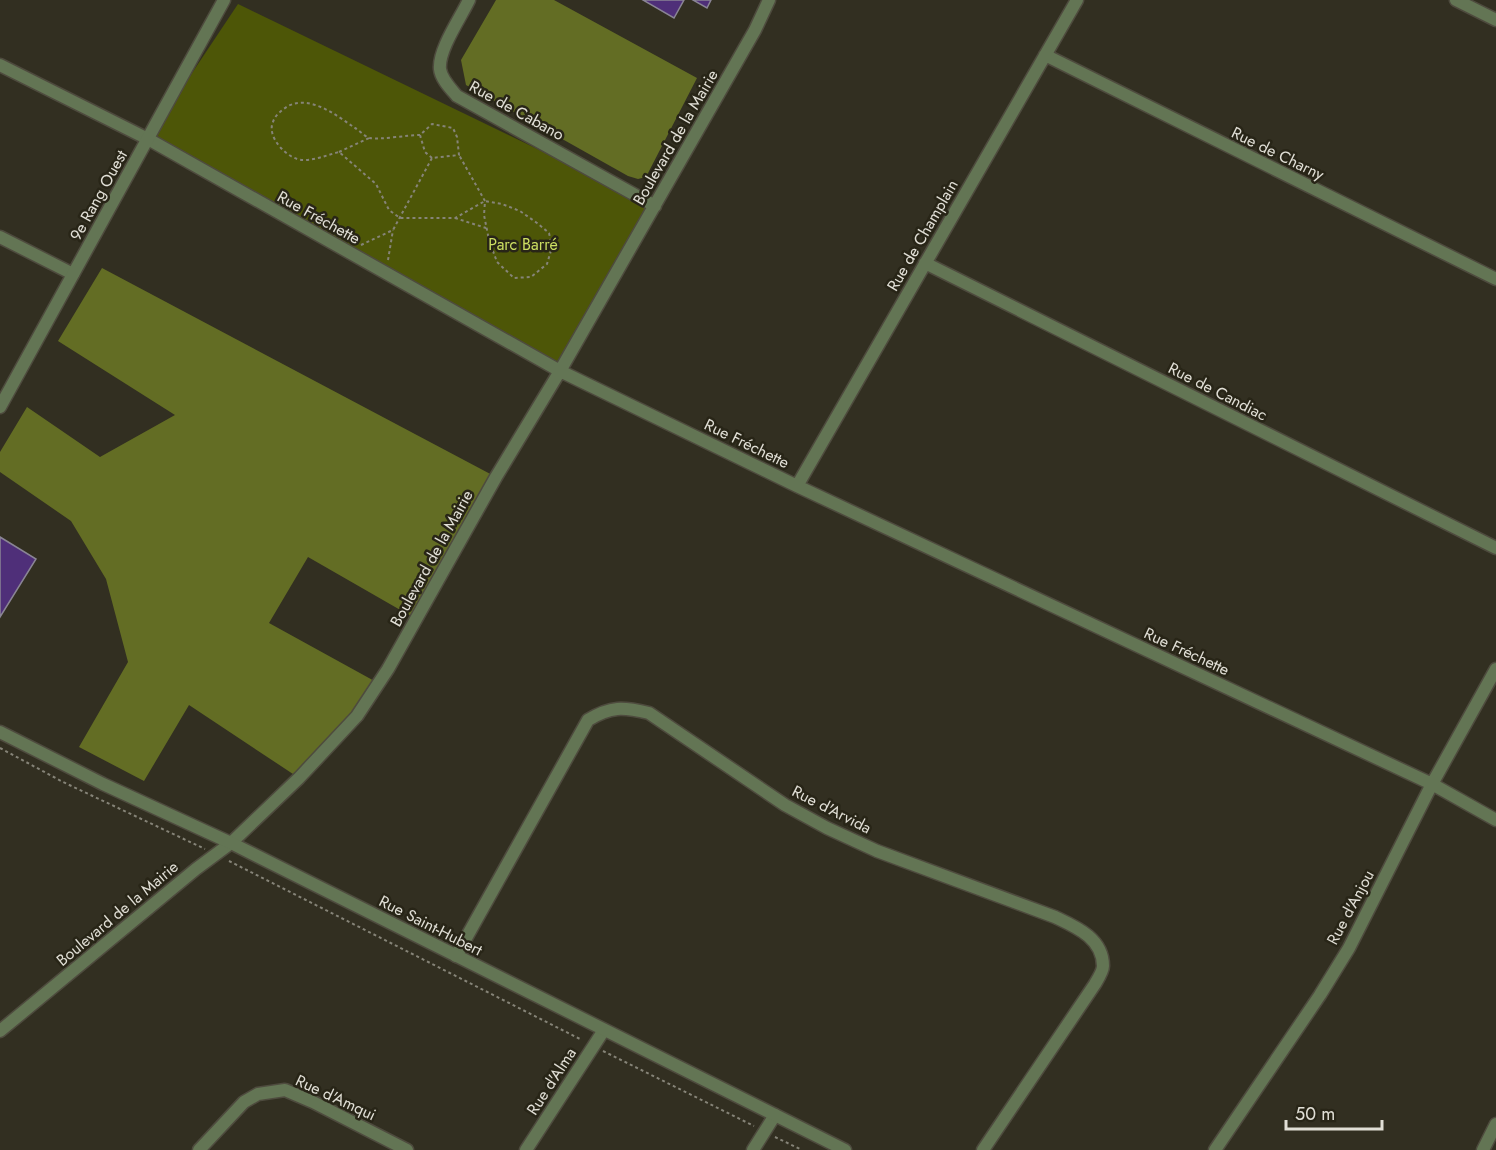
<svg xmlns="http://www.w3.org/2000/svg" width="1496" height="1150" viewBox="0 0 1496 1150" font-family="Jost,sans-serif">
<rect width="100%" height="100%" fill="#322f21"/>
<path fill="#4d5607" d="M238 4 655 206 560 371 148 139Z"/>
<path fill="#636d24" d="M496 0H554L697 78 646 177 638 179 628 176 466 85 461 60Z
M102 268 496 477 416 619 308 557 269 623 378 683 299 778 189 705 144 781 79 747 128 662 106 579 71 521 0 472V452L27 407 100 457 175 415 58 341Z"/>
<path fill="#4f2f79" stroke="#8a8595" stroke-width="1.5" d="M643 0H684L674 18Z
M693 0H711L707 8Z
M0 537 36 559 0 617Z"/>
<g fill="none" stroke-linecap="round" stroke-linejoin="round">
<defs>
<path id="minor" d="M469 0C461 17 438 50 440 69 441 79 451 89 457 96L655 206
M1456 0 1496 20
M1045 55 1496 279
M0 65 148 139 560 371 797 486 1432 784 1496 820
M0 237 73 274
M925 263 1496 548
M797 486 1077 0
M456 956 588 720C611 706 623 707 649 713L785 805 827 828 877 851 1055 917C1076 927 1103 938 1103 966 1103 971 1098 979 1095 984L983 1150
M0 1031 196 869 231 843 299 778 357 716 388 669 496 477 560 371 755 30 769 0
M199 1150 244 1102 258 1094 285 1090 313 1102 407 1150
M526 1150 604 1030
M753 1150 775 1115
M1215 1150 1320 995 1349 948 1432 784 1496 669
M1483 1150 1496 1124"/>
<path id="tertiary" d="M0 407 224 0
M0 732 103 784 231 843 845 1150"/>
</defs>
<use href="#minor" stroke="#4e4b3e" stroke-width="15"/>
<use href="#tertiary" stroke="#4e4b3e" stroke-width="15"/>
<path stroke="#868478" stroke-width="2" stroke-dasharray="3 3" stroke-linecap="butt" d="M420 135C409 135 379 140 370 138 365 137 359 130 355 128 336 115 311 95 288 106 282 110 275 115 273 122 266 137 288 160 303 160 316 160 327 155 339 152L376 184 389 210 400 218H455L485 201 502 204 520 211 537 223 549 233 552 247 547 264 531 277 514 278 497 262 489 240 484 215 485 201 459 155
M339 152 369 138
M455 218 486 228
M361 245 393 230 432 158 459 155 457 137 453 128 432 124 420 135 425 152 432 158
M388 260 393 230
M0 748 63 782 205 849
M229 861 582 1040
M603 1051 754 1126
M775 1137 802 1150"/>
<use href="#minor" stroke="#637554" stroke-width="12"/>
<use href="#tertiary" stroke="#637554" stroke-width="12"/>
</g>
<g text-anchor="middle" stroke-width="5" stroke-linejoin="round" paint-order="stroke">
<g font-size="16" fill="#e1dfd6" stroke="#282517">
<text transform="translate(517 110) rotate(29)" y="6">Rue de Cabano</text>
<text transform="translate(675 137) rotate(-60)" y="6">Boulevard de la Mairie</text>
<text transform="translate(1278 153) rotate(26)" y="6">Rue de Charny</text>
<text transform="translate(98 195) rotate(-61)" y="6">9e Rang Ouest</text>
<text transform="translate(319 217) rotate(29)" y="6">Rue Fréchette</text>
<text transform="translate(922 235) rotate(-60)" y="6">Rue de Champlain</text>
<text transform="translate(1218 391) rotate(27)" y="6">Rue de Candiac</text>
<text transform="translate(747 443) rotate(26)" y="6">Rue Fréchette</text>
<text transform="translate(431 558) rotate(-61)" y="6">Boulevard de la Mairie</text>
<text transform="translate(1187 651) rotate(25)" y="6">Rue Fréchette</text>
<text transform="translate(832 809) rotate(27)" y="6">Rue d'Arvida</text>
<text transform="translate(1350 907) rotate(-62)" y="6">Rue d'Anjou</text>
<text transform="translate(117 913) rotate(-40)" y="6">Boulevard de la Mairie</text>
<text transform="translate(431 925) rotate(27)" y="6">Rue Saint-Hubert</text>
<text transform="translate(551 1081) rotate(-57)" y="6">Rue d'Alma</text>
<text transform="translate(336 1097) rotate(25)" y="6">Rue d'Amqui</text>
</g>
<g font-size="16" fill="#cddf62" stroke="#282517">
<text x="523" y="250">Parc Barré</text>
</g>
</g>
<path d="M1286 1120v9h96v-9" fill="none" stroke="#e1dfd6" stroke-width="3"/>
<text x="1295" y="1120" font-size="18" fill="#e1dfd6" stroke="#282517" stroke-width="4.5" paint-order="stroke">50 m</text>
</svg>
